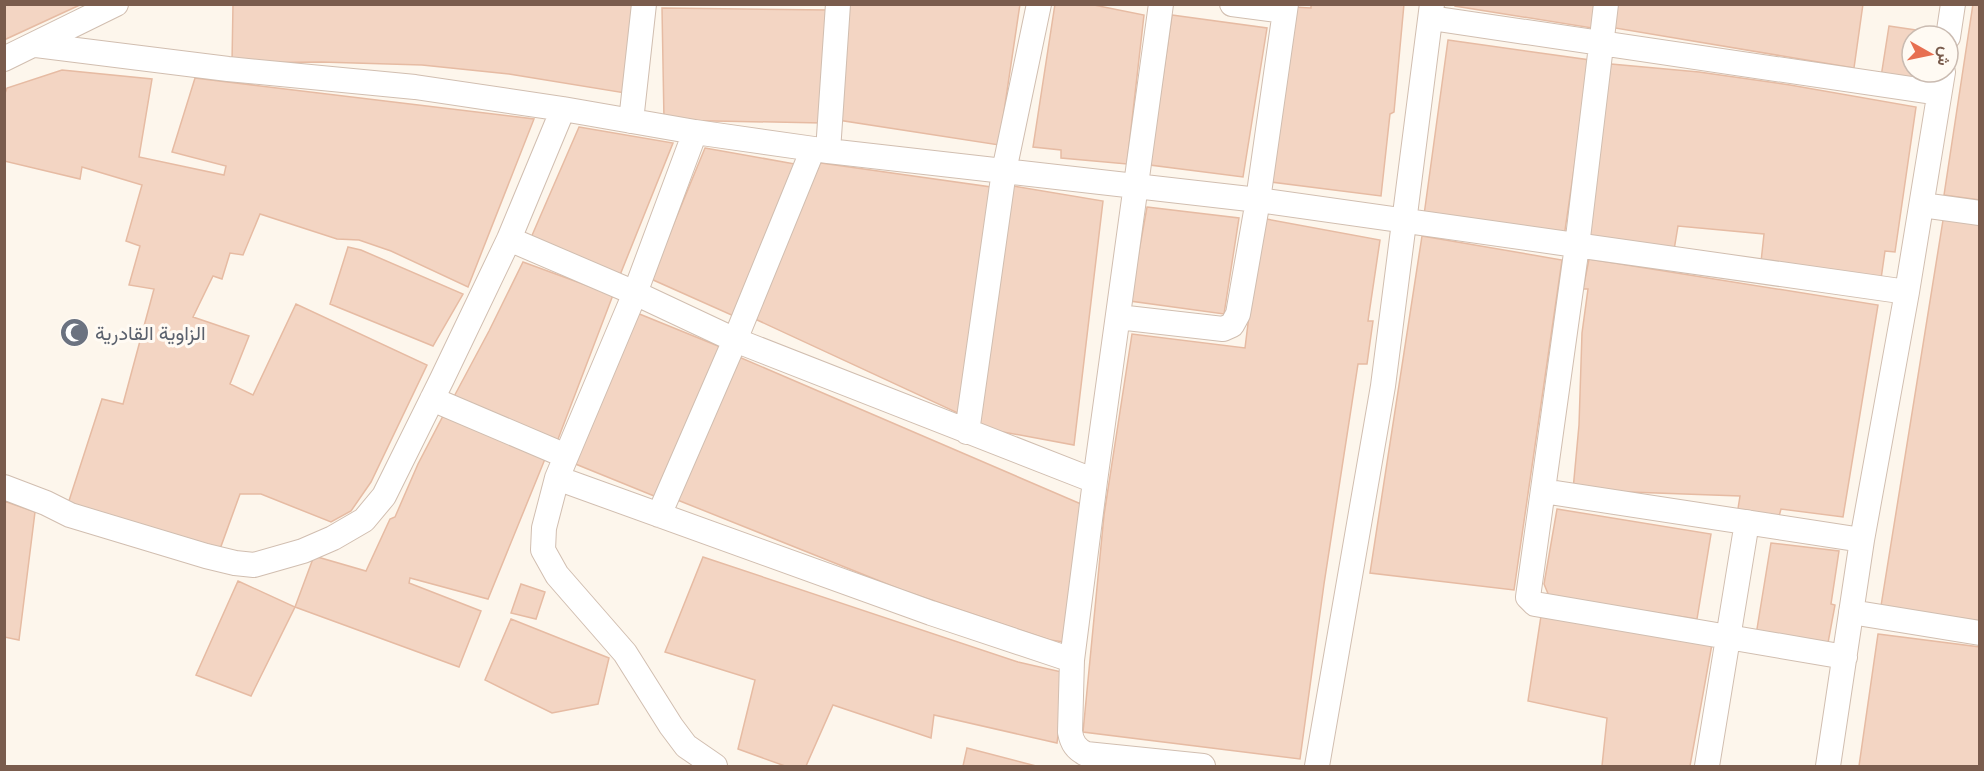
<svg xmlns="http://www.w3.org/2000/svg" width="1984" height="771" viewBox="0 0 1984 771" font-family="'Noto Sans',Vazirmatn,sans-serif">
<rect width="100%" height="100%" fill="#fdf6ec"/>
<path fill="#f3d5c3" stroke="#e6bba3" stroke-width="1.5" d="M4 4H82L4 40Z
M233 4H635L625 93 509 74 422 65 321 62 232 63Z
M848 4H1020L999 145 838 120Z
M1055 4H1089L1144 15 1127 164 1061 158V150L1033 147Z
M1311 4H1404L1394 112 1390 114 1381 196 1271 182 1293 7 1311 8Z
M1455 4H1595L1592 28 1455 6Z
M1614 4H1863L1854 68 1609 27Z
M1973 4H1980V200L1944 195Z
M662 8 830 10 822 123 664 120Z
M1172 15 1267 28 1243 177 1150 165Z
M1889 26 1929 32V36H1912V72H1923L1921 81 1881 77Z
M1448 40 1590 60 1564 237 1424 215Z
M1611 64 1699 72 1790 85 1916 107 1895 252 1885 251 1881 279 1761 262 1764 234 1678 226 1674 250 1585 242Z
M62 70 152 79 139 157 224 175 226 166 172 152 195 78 534 119 468 287 391 251 359 240 337 239 260 214 243 255 230 253 222 279 213 276 193 317 249 336 230 384 253 395 296 304 427 365 371 482 351 511 331 522 261 494H240L220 549 66 510 102 399 123 404 154 289 129 285 140 246 126 241 142 185 82 167 80 179 4 161V96L7 88Z
M579 127 673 143 620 275 530 240Z
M705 148 795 164 736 317 651 279Z
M814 162 991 187 962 415 755 319Z
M1013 186 1103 201 1074 445 976 427Z
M1147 207 1239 218 1224 314 1130 301Z
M1944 214 1980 220V621L1881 606Z
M1261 218 1380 240 1368 321H1373L1367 364H1358L1324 584 1300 759 1083 732 1104 515 1132 334 1245 348Z
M1422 236 1562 260 1514 590 1370 573Z
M348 247 361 250 463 294 433 346 330 304Z
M1589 259 1878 305 1843 517 1781 509 1778 520 1737 515 1740 496 1573 490 1579 425 1582 333 1588 289H1583Z
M523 262 613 295 555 447 450 404 489 331Z
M637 313 723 348 659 498 573 463Z
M732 354 1081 504 1064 642 1050 640 902 590 675 499Z
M443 416 545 459 488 599 410 578 409 583 481 611 459 667 295 607 314 556 366 571 390 519 395 517 418 464Z
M4 501 35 512 19 640 4 637Z
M1557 509 1711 534 1697 619 1549 596 1544 584Z
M1771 543 1839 551 1831 604 1835 605 1828 643 1756 635Z
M703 557 1018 662 1066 673 1057 743 934 715 931 738 833 705 806 766H785L738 749 755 680 665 652Z
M238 581 295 607 251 696 196 675Z
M521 584 545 592 536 619 511 613Z
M1541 616 1712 644 1690 766H1602L1607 718 1528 701Z
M511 619 609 658 598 704 552 713 485 680Z
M1878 634 1980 647V766H1859Z
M967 748 1036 766H963Z"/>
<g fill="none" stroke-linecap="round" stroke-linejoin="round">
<defs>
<path id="street" d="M1161 4 1095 481 1072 660 1070 732C1072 743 1076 749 1086 754L1203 766
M1232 4 1285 11
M1606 4 1577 246 1528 597 1535 604 1845 657
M1431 18 1939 93
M1948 37 1953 4
M36 45 228 69 415 87 563 109 695 132 828 151 1258 200 1907 292
M4 59 116 4
M631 121 644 4
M695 132 635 293 557 478 544 528 543 550 557 575 625 653 671 726 686 746 715 766
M828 151 838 4
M1922 205 1980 213
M509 239 635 293 735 340 1095 481
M1118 317 1223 329 1232 325 1238 314 1258 200 1286 4
M432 399 566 456
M967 432 1004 171 1039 4
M557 478 931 613 1072 660
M4 487 46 503 70 515 206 556 235 563 254 565 303 551 333 538 364 520 384 496 442 379 509 239 563 109
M1543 491 1862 540
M659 515 735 340 813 149
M1851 612 1980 633
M1317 766 1383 386 1432 4
M1707 766 1747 522
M1828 766 1862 540 1907 292 1943 72"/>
</defs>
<use href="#street" stroke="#d1beb0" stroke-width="26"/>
<use href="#street" stroke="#fff" stroke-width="24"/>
</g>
<defs>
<symbol id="mosque-disc" viewBox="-11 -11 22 22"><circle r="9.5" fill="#6b7280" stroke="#fffaf3"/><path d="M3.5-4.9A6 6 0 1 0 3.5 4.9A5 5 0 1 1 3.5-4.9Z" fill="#fff"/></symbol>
</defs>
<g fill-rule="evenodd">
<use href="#mosque-disc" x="58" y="316" width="33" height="33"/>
</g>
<g text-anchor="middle" stroke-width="6" stroke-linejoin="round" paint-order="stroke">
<g font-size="20" fill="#5b616d" stroke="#fffaf3" text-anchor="start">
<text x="95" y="340">الزاوية القادرية</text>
</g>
</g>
<rect width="1984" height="771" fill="none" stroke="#7a5c4d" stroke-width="12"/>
<g transform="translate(1930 54) rotate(99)"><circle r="28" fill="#fffaf3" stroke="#cabbb1" stroke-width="1.5"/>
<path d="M0-4.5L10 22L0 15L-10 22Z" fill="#e76f51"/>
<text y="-9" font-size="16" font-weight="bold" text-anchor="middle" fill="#7a5c4d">ش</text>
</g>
</svg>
